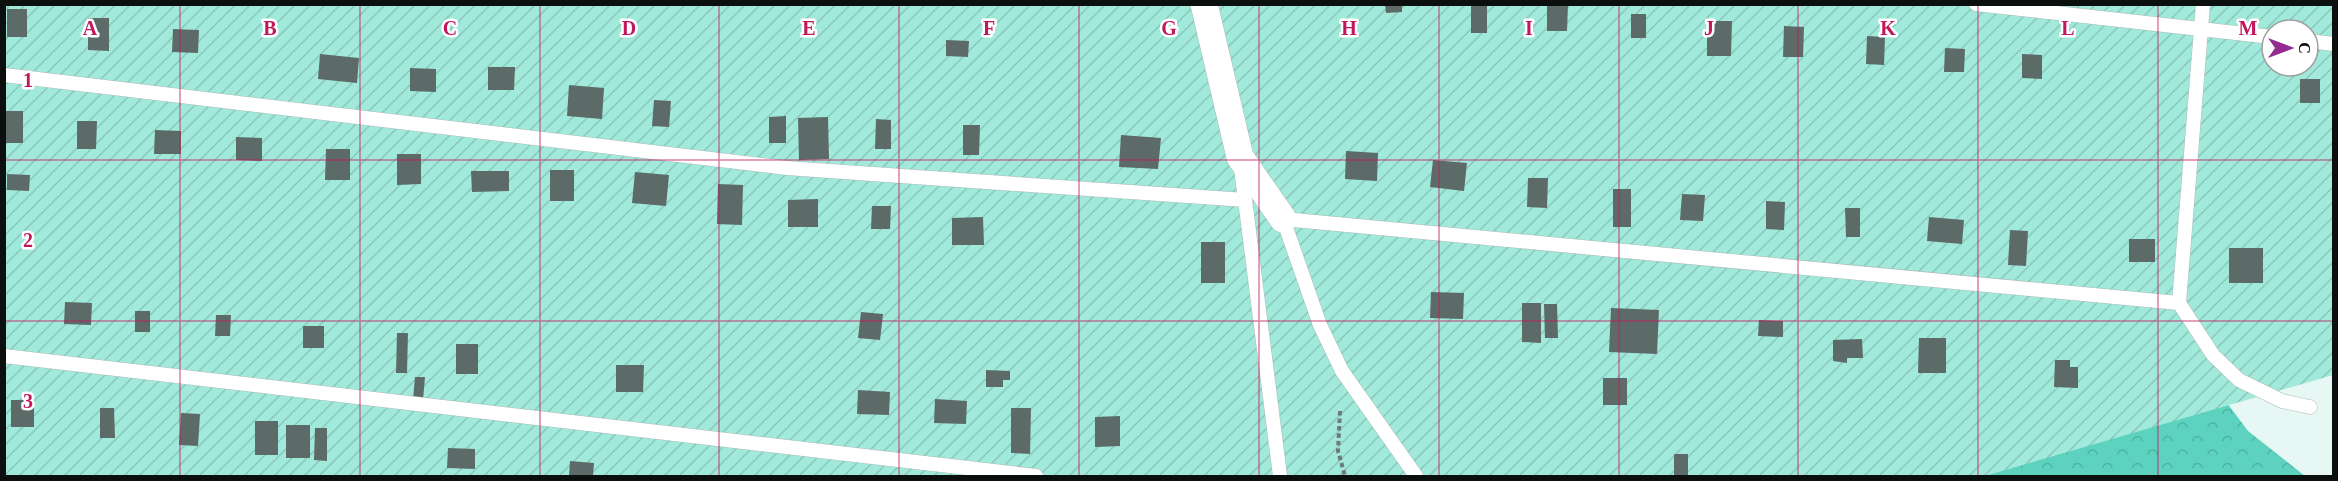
<svg xmlns="http://www.w3.org/2000/svg" width="2338" height="481" viewBox="0 0 2338 481" font-family="Georgia,serif">
<defs>
<pattern id="forest-crowns" width="20" height="18" patternUnits="userSpaceOnUse" patternTransform="scale(1.5)"><rect width="20" height="18" fill="#5cd2bf"/><path d="M2 6a3 3 0 1 1 6 0M12 15a3 3 0 1 1 6 0" fill="none" stroke="#4fb3a3"/></pattern>
<pattern id="garden-furrows" width="10" height="10" patternUnits="userSpaceOnUse" patternTransform="scale(1.5)"><rect width="10" height="10" fill="#a1e9db"/><path d="M-1 1l2-2M0 10L10 0M9 11l2-2" fill="none" stroke="#89c7bb"/></pattern>
</defs>
<rect width="100%" height="100%" fill="#e7f8f4"/>
<path fill="url(#forest-crowns)" d="M2163 317 2248 431 2305 476H1944Z"/>
<path fill="url(#garden-furrows)" fill-rule="evenodd" d="M4 5H2333V375L1985 476H5ZM2272 30H2308V66H2272Z"/>
<path fill="#5c6b68" d="M1385 4H1402V12L1386 13Z
M1471 4H1487V33H1471Z
M1547 5H1568L1567 31H1547Z
M7 9H27V37H7Z
M1631 14H1646V38H1631Z
M88 18H109V51L88 50Z
M1707 21H1732L1731 56H1707Z
M1784 26 1804 27 1803 57H1783Z
M173 29 199 30 198 53 172 52Z
M1867 36 1885 37 1884 65 1866 64Z
M946 40 969 41 968 57 946 56Z
M1945 48 1965 49 1964 72H1944Z
M320 54 359 58 357 83 318 79Z
M2022 54 2042 55V79L2022 78Z
M488 67H515L514 90H488Z
M410 68 436 69V92L410 91Z
M2300 79H2320V103H2300Z
M569 85 604 88 602 119 567 116Z
M654 100 671 101 669 127 652 126Z
M4 111H23V143H4Z
M786 116V143H769V117Z
M828 117 829 159 799 160 798 118Z
M876 119 891 120V149H875Z
M77 121H97L96 149H77Z
M963 125H980L979 155H963Z
M155 130 181 131V154H154Z
M1121 135 1161 138 1158 169 1119 167Z
M236 137 262 138V161L236 160Z
M326 149H350V180H325Z
M1346 151 1378 153 1377 181 1345 179Z
M397 154H421V184L397 185Z
M1433 160 1467 163 1464 191 1430 187Z
M550 170H574V201H550Z
M471 171H509V191L472 192Z
M635 172 669 175 666 206 632 203Z
M7 174 30 175 29 191 7 190Z
M1528 178H1548L1547 208 1527 207Z
M718 184 743 185 742 225 717 224Z
M1613 189H1631V227H1613Z
M1682 194 1705 195 1703 221 1680 220Z
M818 199V227H788V200Z
M1766 201 1785 202 1784 230 1766 229Z
M872 206H891L890 229H871Z
M1845 208H1860V237H1846Z
M983 217 984 245H952V218Z
M1929 217 1964 220 1962 244 1927 241Z
M2010 230 2028 231 2026 266 2008 265Z
M2129 239H2155V262H2129Z
M1201 242H1225V283H1201Z
M2229 248H2263V283H2229Z
M1431 292 1464 293 1463 319 1430 318Z
M65 302 92 303 91 325 64 324Z
M1522 303H1541V343L1522 342Z
M1544 304H1557L1558 338H1545Z
M1611 308 1659 310 1657 354 1609 352Z
M135 311H150V332H135Z
M861 312 883 314 880 340 858 338Z
M216 315H231L230 336H215Z
M1759 320 1783 321V337L1758 336Z
M303 326H324V348H303Z
M397 333H408L407 373H396Z
M1919 338H1946V373H1918Z
M1862 339 1863 358H1847V363L1833 361V340Z
M456 344H478V374H456Z
M2055 360H2070V367H2078V388L2054 387Z
M616 365H644L643 392H616Z
M986 370 1010 371V380H1003V387H986Z
M415 377H425L423 400H413Z
M1603 378H1627V405H1603Z
M858 390 890 392 889 415 857 414Z
M935 399 967 401 966 424 934 423Z
M11 400H34V427H11Z
M100 408H114L115 438H100Z
M1011 408H1031L1030 454 1011 453Z
M181 413 200 414 198 446 179 445Z
M1120 416V446L1095 447V417Z
M255 421H278V455H255Z
M286 425H310V458H286Z
M315 428H327V461L314 460Z
M448 448 475 449V469L447 468Z
M1674 454H1688V476H1674Z
M570 461 594 463 593 476H569Z"/>
<g fill="none" stroke-linecap="round" stroke-linejoin="round">
<defs>
<path id="lane" d="M1976 4 2272 37
M2203 4 2179 303 2213 355 2239 380 2282 401 2310 407
M2308 41 2334 44
M4 75 787 168 1245 200
M1241 168 1280 476
M4 356 1036 476
M1416 476 1342 371 1320 325 1283 219 2179 303"/>
<path id="street" d="M1204 4 1240 157 1283 219"/>
</defs>
<use href="#lane" stroke="#acbcb9" stroke-width="15"/>
<use href="#street" stroke="#acbcb9" stroke-width="28"/>
<path stroke="#6f7977" stroke-width="4" stroke-dasharray="4.5 3" stroke-linecap="butt" d="M1340 411 1338 451 1345 476"/>
<use href="#lane" stroke="#fff" stroke-width="14"/>
<use href="#street" stroke="#fff" stroke-width="27"/>
</g>
<path fill="none" stroke="#c2185b" stroke-width="1.5" stroke-opacity="0.55" d="M180 4V476M360 4V476M540 4V476M719 4V476M899 4V476M1079 4V476M1259 4V476M1439 4V476M1619 4V476M1798 4V476M1978 4V476M2158 4V476M4 160H2334M4 321H2334"/>
<g font-size="20" text-anchor="middle" font-weight="bold" fill="#c2185b" stroke="#fff" stroke-width="5" stroke-linejoin="round" paint-order="stroke">
<text x="90" y="35">A</text>
<text x="270" y="35">B</text>
<text x="450" y="35">C</text>
<text x="629" y="35">D</text>
<text x="809" y="35">E</text>
<text x="989" y="35">F</text>
<text x="1169" y="35">G</text>
<text x="1349" y="35">H</text>
<text x="1529" y="35">I</text>
<text x="1709" y="35">J</text>
<text x="1888" y="35">K</text>
<text x="2068" y="35">L</text>
<text x="2248" y="35">M</text>
<text x="28" y="87">1</text>
<text x="28" y="247">2</text>
<text x="28" y="408">3</text>
</g>
<rect width="2338" height="481" fill="none" stroke="#0b100f" stroke-width="12"/>
<g transform="translate(2290 48) rotate(90)"><circle r="28" fill="#ffffff" stroke="#9d9f9f" stroke-width="1.5"/>
<path d="M0-4.5L10 22L0 15L-10 22Z" fill="#952b8e"/>
<text y="-9" font-size="16" font-weight="bold" text-anchor="middle" fill="#0b100f">С</text>
</g>
</svg>
